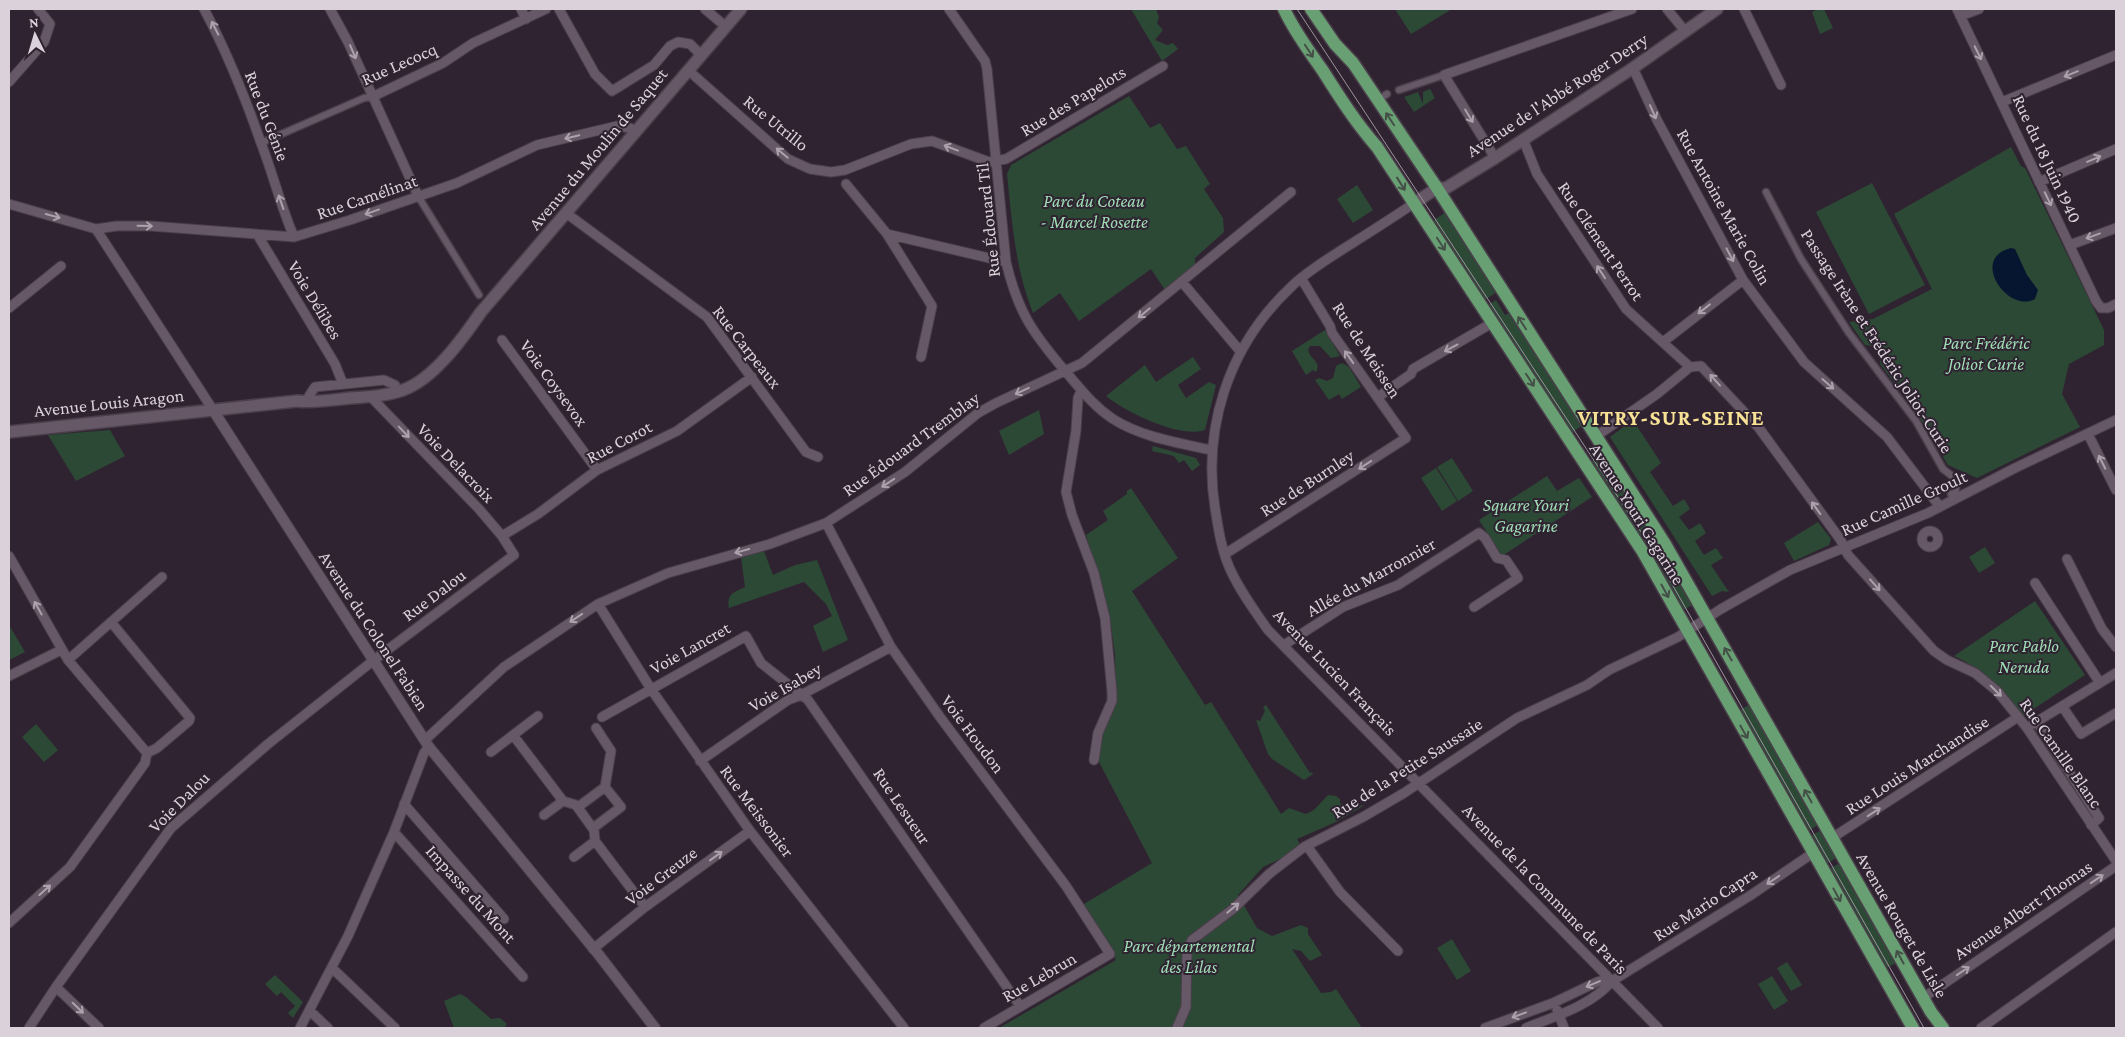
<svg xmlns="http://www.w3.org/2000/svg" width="2125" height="1037" viewBox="0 0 2125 1037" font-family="'Crimson Pro',serif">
<rect width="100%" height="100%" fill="#302331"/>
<path fill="#2c4936" d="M1131 9H1156L1159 17 1157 23 1163 30 1155 40 1167 45 1173 43 1178 49 1162 61Z
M1395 9H1452L1411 34Z
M1818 9H1824L1833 28 1820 34 1812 12Z
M1430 89 1435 98 1414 112 1404 97 1418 92 1423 104V92Z
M1129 96 1150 128 1160 123 1177 149 1186 146 1210 184 1204 189 1223 218 1224 232 1195 258V268L1165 290 1151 269 1079 321 1060 293 1033 313C1015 268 1012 222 1007 174L1011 165Z
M2011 147 2021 166 2025 168 2104 330V345L2069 364 2062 394 2080 427 1977 478 1948 465 1943 457 1946 447 1940 437 1930 434 1908 400 1909 386 1895 384 1880 364 1882 350 1879 347 1865 345 1849 322 1873 319 1932 289 1894 214Z
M1872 183 1925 285 1869 314 1816 212Z
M1357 185 1373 210 1353 223 1337 199Z
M1446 212 1497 292 1483 301 1431 222Z
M1496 300 1505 315 1511 312 1583 425 1570 434 1486 306Z
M1325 330 1340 356 1331 358 1320 346H1310L1308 350C1310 360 1322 361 1316 372L1313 370 1306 375 1292 351Z
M1193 357 1201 369 1178 385 1186 398 1209 382 1216 385 1205 430C1180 439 1126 412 1106 396L1145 365 1156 382Z
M1342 363 1349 367 1361 387 1342 399 1339 394 1329 400 1315 380 1319 378 1327 381 1333 378 1336 366Z
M1039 410 1044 434 1009 455 999 431Z
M1633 420 1661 463 1650 472 1673 506 1684 499 1690 509 1679 517 1689 530 1700 523 1706 533 1695 541 1704 555 1716 548 1723 558 1711 565 1729 592 1722 591 1712 596 1610 437Z
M110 430 125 456 76 481 48 435Z
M1153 446 1196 458 1200 465 1192 471 1184 460 1179 463 1174 456 1152 451Z
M1602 455 1657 538 1694 604 1682 611 1589 463Z
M1452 458 1473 491 1458 501 1437 467Z
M1436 468 1457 501 1442 511 1421 478Z
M1547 476 1557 491 1579 478 1592 497 1502 556 1479 520Z
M1131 488 1178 558 1132 591 1205 705 1211 702 1281 814 1289 808 1306 814 1314 810 1328 795 1336 796 1340 799V803L1345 808 1365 805 1336 822 1297 839 1301 846 1293 853 1263 867 1238 895 1257 928 1272 936 1301 925 1308 928V934L1322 955 1310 961 1301 951 1292 949 1321 993 1331 992 1336 989 1362 1028H999L1116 960 1084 910V904L1152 863 1099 762 1102 734 1116 704 1115 654 1110 619 1086 535 1108 520 1103 511 1127 494V491Z
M1818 522 1831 539 1829 545 1794 561 1784 543Z
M1985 547 1995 563 1979 573 1969 557Z
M764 551 773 575 795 565 817 560 848 640 823 652 813 626 832 616 826 604 804 582 729 608C726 594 734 592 745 587L741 557Z
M2035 601 2085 675 2023 716C2002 688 1986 671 1954 656Z
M9 625 25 652 9 660Z
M1752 703 1820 824 1806 832 1737 712Z
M1266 705 1310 773 1312 772 1313 774 1304 780 1272 759 1268 754 1256 720 1260 721 1265 711 1263 707Z
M36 724 58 750 44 762 22 737Z
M1823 829 1838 857 1824 865 1809 837Z
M1842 862 1898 962 1884 969 1827 870Z
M1452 939 1471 971 1457 980 1437 948Z
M1787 962 1802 985 1791 991 1777 968Z
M275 975 303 1002 293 1018 288 1013 295 1006 281 992 277 996 265 984Z
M1772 976 1788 1001 1774 1010 1758 984Z
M460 994 466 997 491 1019 500 1018 507 1024 504 1028H454L444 1001Z"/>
<path fill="#061630" d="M2011 248 2015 249 2027 275 2038 290 2035 299C2008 314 1969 258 2011 248Z"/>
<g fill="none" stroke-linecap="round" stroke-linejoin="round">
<defs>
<path id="pedestrian" d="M1399 90 1444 75
M1381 98 1387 94
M261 143 364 98 372 97
M1766 192 1801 259 1849 333 1916 421 1943 469 1956 479V492L1951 494 1953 501
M418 196 479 295"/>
<path id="minor" d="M204 9C227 52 245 97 261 143 273 174 281 207 294 237
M330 9 348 42 418 196
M521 9 526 19
M559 9 595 74 612 91 654 65 670 46 678 42 690 44 701 55
M705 9 725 26
M949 9 985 61 987 69 1006 262C1018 312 1032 332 1065 371 1080 388 1093 406 1113 419 1141 437 1179 443 1211 450
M1667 9 1685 31
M1744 9 1781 85
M1957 9 2096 301 2101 308H2108L2116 304
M1960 16 1979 9
M1633 68 1657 120 1743 280 1804 362 1887 437 1940 507
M688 70 788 159 810 169 831 172 845 170 911 144 932 141 989 162 1006 159 1163 66
M9 82 44 42 50 24 38 9
M372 97 443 63 473 43 546 9
M2002 102 2116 55
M1523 139 1537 174 1626 309 1690 367 1701 366 1759 428 1840 539 1848 555 1934 651 1947 660 1975 673 1997 691 2027 728 2116 861
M1495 158 1444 75 1632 9
M2039 182 2116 149
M846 184 887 234 932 306 921 357
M9 204 96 229 117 226H150L294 237 350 220 457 183 537 145 617 126 630 128 636 131
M1413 204C1389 220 1364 236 1340 251 1323 262 1305 273 1291 287 1228 346 1201 430 1216 514 1219 533 1222 551 1230 569 1240 591 1254 610 1268 630L1658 1028
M566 213 707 317 806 452 818 457
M96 229 213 410
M257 234 335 364 343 384
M887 234 1006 262
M2070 245 2116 228
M1182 282 1240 351
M9 308 61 266
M502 340 597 470
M1663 342 1743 280
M1081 391 1078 398 1076 431 1066 492 1072 515 1094 573 1105 618 1112 692V701L1098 733 1094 760
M309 396 315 387 384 380 395 385
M1378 397 1411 374 1413 369 1492 323
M2088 434 2116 490
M1595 437 1657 394 1690 367
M826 523 891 647 940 717 1066 886 1110 954 984 1028
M1922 539a8 8 0 1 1 16 0a8 8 0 1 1-16 0Z
M502 536 538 514 597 470 677 431 752 377
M1225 554 1406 438 1332 333 1330 326 1301 278
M9 556 68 660 147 753
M2067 559 2102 629 2116 647
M2035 583 2100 683
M598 604 651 689 750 831 904 1028
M111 622 190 718 189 721 157 748 147 753
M1284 645 1343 607 1398 585 1479 533 1485 538 1497 558 1506 560 1518 578 1474 607
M68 660 162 577
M9 676 61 650
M2062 706 2081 734 2116 713
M602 717 746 636 761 663 808 700 1020 1006
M2037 722 2099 818 2091 825
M2033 724 2116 673
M596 728 611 751 605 787
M513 735 563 801 576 805 594 830 595 841 645 907
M425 740 504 667 598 604 668 573 770 544 826 523 905 472 978 413 996 403 1082 363 1291 192
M491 752 538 716
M700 761 788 700 801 695 891 647
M404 804 504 919
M578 807 605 787 621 807 593 828
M544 815 563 801
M394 832 523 977
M1832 838 2018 717
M1307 846 1340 892 1398 951
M574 857 595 841
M9 923 70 867 145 763 147 753
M593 949 645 907 750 831
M332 968 395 1028
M1612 981 1751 895 1813 853
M56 987 99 1028
M1923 998 2116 866
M1557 1010 1564 1028
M310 1011 328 1028
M29 1028 56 987 171 828 268 744 374 660 514 555 502 536 479 509 370 396
M300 1028 348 936 394 832 424 753 429 747
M1177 1028 1186 1007 1187 951 1192 940 1233 909 1269 874 1304 847 1363 817 1404 793 1517 718 1587 685 1609 670 1678 637 1721 609 1790 570 1928 513 2015 468 2116 420
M1485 1028 1553 1003 1597 982 1604 980 1612 981C1591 1006 1555 1016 1526 1028
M1981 1028 2116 932"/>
<path id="tertiary" d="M213 410 429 747 599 955 655 1028"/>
<path id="secondary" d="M1413 204 1437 188H1446L1495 158 1633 68 1717 9
M9 432 297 401C315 403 332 400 350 398 368 397 386 396 403 390 434 379 463 338 481 312L741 9"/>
<path id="primary" d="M1284 9C1294 31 1309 51 1323 71 1340 98 1356 123 1377 147L1643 552 1913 1028
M1311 9 1335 44 1353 63 1437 188 1665 544 1931 1012 1943 1028"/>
</defs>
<use href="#pedestrian" stroke="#4a3f4b" stroke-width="9"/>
<use href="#minor" stroke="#4a3f4b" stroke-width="11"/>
<use href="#tertiary" stroke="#4a3f4b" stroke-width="12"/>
<use href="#secondary" stroke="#4a3f4b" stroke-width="14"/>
<use href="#primary" stroke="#4a3f4b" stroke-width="15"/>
<use href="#pedestrian" stroke="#675868" stroke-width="6"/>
<use href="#minor" stroke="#675868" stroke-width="9"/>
<use href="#tertiary" stroke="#675868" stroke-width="10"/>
<use href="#secondary" stroke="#675868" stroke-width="11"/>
<use href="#primary" stroke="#68a073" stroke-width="12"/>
<path stroke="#9d939d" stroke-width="1" d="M1297 9 1651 547 1924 1028"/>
</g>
<defs><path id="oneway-shaft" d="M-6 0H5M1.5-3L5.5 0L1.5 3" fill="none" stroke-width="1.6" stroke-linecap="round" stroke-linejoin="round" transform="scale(1.25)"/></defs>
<g stroke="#aca1ac">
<use href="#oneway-shaft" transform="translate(215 28) rotate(-117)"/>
<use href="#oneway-shaft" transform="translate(353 52) rotate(67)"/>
<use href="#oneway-shaft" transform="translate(1978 53) rotate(64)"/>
<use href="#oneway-shaft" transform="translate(2071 74) rotate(158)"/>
<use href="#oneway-shaft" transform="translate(1653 112) rotate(66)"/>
<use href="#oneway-shaft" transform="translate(1469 116) rotate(59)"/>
<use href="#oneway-shaft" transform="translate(572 137) rotate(167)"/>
<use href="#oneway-shaft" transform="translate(951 148) rotate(-159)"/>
<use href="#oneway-shaft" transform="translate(782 153) rotate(-140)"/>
<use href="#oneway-shaft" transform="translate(2094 159) rotate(-23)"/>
<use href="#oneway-shaft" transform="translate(2048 199) rotate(64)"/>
<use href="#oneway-shaft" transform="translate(281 202) rotate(-109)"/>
<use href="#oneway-shaft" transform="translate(372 212) rotate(160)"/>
<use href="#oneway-shaft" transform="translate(53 216) rotate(15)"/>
<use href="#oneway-shaft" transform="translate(145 226) rotate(1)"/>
<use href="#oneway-shaft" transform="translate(2093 236) rotate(160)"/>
<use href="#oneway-shaft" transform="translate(1730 255) rotate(62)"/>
<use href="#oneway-shaft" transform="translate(1601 272) rotate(-123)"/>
<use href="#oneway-shaft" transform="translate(1704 309) rotate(142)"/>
<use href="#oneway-shaft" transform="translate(1144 313) rotate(141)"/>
<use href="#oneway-shaft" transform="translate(1451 348) rotate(152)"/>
<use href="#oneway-shaft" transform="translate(1349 357) rotate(-125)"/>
<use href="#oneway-shaft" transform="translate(1715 380) rotate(-132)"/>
<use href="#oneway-shaft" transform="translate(1828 384) rotate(41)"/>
<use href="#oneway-shaft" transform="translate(1022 391) rotate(155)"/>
<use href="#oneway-shaft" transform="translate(404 432) rotate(46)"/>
<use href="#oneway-shaft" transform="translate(2102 462) rotate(-117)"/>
<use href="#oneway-shaft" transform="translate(1365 465) rotate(147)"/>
<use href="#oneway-shaft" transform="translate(888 483) rotate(147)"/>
<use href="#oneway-shaft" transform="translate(1816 508) rotate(-126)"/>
<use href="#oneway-shaft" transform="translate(742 551) rotate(165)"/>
<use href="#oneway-shaft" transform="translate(1875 585) rotate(49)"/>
<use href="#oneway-shaft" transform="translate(38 608) rotate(-119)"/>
<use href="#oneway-shaft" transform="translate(576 618) rotate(146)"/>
<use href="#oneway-shaft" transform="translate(1996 691) rotate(45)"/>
<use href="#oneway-shaft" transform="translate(1874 812) rotate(-33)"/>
<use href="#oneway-shaft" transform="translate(716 856) rotate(-36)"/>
<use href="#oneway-shaft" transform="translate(2097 879) rotate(-34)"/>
<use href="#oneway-shaft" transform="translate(1773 880) rotate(146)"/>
<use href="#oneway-shaft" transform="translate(45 890) rotate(-42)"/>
<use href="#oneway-shaft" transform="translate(1233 908) rotate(-40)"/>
<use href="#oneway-shaft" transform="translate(1963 971) rotate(-34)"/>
<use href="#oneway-shaft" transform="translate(1593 984) rotate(157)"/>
<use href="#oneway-shaft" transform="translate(78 1008) rotate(44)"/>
<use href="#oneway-shaft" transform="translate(1519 1015) rotate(160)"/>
</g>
<g stroke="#444f48">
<use href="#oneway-shaft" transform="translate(1309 51) rotate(57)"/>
<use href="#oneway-shaft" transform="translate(1390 119) rotate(-124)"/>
<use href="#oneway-shaft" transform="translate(1401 184) rotate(58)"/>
<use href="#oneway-shaft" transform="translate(1441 244) rotate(57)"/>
<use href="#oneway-shaft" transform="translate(1522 323) rotate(-123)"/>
<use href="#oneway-shaft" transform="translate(1530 380) rotate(57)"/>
<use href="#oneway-shaft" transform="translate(1665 591) rotate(61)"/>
<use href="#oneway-shaft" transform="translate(1728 654) rotate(-120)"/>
<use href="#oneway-shaft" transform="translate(1744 732) rotate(60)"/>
<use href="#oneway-shaft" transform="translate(1808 796) rotate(-120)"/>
<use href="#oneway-shaft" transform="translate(1837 895) rotate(61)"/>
<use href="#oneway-shaft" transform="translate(1900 957) rotate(-119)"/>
</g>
<g text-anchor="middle" stroke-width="4" stroke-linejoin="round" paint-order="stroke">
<g font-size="18" fill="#dad1da" stroke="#302331">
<text transform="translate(399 64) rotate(-24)" y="6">Rue Lecocq</text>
<text transform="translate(1557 95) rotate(-33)" y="6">Avenue de l'Abbé Roger Derry</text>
<text transform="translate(1073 101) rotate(-31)" y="6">Rue des Papelots</text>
<text transform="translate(267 116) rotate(69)" y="6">Rue du Génie</text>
<text transform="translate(776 123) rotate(39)" y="6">Rue Utrillo</text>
<text transform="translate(598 149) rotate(-50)" y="6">Avenue du Moulin de Saquet</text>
<text transform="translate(2047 159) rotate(65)" y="6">Rue du 18 Juin 1940</text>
<text transform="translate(367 197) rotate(-19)" y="6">Rue Camélinat</text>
<text transform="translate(1724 207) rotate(61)" y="6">Rue Antoine Marie Colin</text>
<text transform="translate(988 220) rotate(-96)" y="6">Rue Édouard Til</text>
<text transform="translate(1601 241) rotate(56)" y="6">Rue Clément Perrot</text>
<text transform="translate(315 300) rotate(59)" y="6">Voie Délibes</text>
<text transform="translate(1877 341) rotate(57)" y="6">Passage Irène et Frédéric Joliot-Curie</text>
<text transform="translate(747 347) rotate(52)" y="6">Rue Carpeaux</text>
<text transform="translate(1367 350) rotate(57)" y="6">Rue de Meissen</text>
<text transform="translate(554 383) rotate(54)" y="6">Voie Coysevox</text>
<text transform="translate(109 403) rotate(-6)" y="6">Avenue Louis Aragon</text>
<text transform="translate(619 442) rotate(-28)" y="6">Rue Corot</text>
<text transform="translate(911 444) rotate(-36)" y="6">Rue Édouard Tremblay</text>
<text transform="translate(456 463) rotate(46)" y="6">Voie Delacroix</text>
<text transform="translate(1307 483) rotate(-33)" y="6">Rue de Burnley</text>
<text transform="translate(1904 503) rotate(-24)" y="6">Rue Camille Groult</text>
<text transform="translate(1637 514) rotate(58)" y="6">Avenue Youri Gagarine</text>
<text transform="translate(1371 577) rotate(-29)" y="6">Allée du Marronnier</text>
<text transform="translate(434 595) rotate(-37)" y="6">Rue Dalou</text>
<text transform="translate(374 631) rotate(57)" y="6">Avenue du Colonel Fabien</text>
<text transform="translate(690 648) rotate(-29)" y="6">Voie Lancret</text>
<text transform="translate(1335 672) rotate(46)" y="6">Avenue Lucien Français</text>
<text transform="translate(785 687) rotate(-30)" y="6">Voie Isabey</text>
<text transform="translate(973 734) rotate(53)" y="6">Voie Houdon</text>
<text transform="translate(2061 753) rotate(55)" y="6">Rue Camille Blanc</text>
<text transform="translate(1917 765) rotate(-33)" y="6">Rue Louis Marchandise</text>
<text transform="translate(1407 768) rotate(-32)" y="6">Rue de la Petite Saussaie</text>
<text transform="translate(179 802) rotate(-45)" y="6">Voie Dalou</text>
<text transform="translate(902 806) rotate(56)" y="6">Rue Lesueur</text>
<text transform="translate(757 811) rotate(53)" y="6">Rue Meissonier</text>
<text transform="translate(661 876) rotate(-37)" y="6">Voie Greuze</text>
<text transform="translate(1545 889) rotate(46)" y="6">Avenue de la Commune de Paris</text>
<text transform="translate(471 894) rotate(48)" y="6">Impasse du Mont</text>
<text transform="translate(1705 904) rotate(-33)" y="6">Rue Mario Capra</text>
<text transform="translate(2023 910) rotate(-34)" y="6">Avenue Albert Thomas</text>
<text transform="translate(1902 925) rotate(60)" y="6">Avenue Rouget de Lisle</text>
<text transform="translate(1039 977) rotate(-30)" y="6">Rue Lebrun</text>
</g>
<g font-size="18" font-style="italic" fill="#9fdeb5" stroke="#302331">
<text x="1094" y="207">Parc du Coteau<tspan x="1094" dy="21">- Marcel Rosette</tspan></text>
<text x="1986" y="349">Parc Frédéric<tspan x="1986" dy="21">Joliot Curie</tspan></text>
<text x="1526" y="511">Square Youri<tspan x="1526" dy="21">Gagarine</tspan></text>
<text x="2024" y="652">Parc Pablo<tspan x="2024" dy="21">Neruda</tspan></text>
<text x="1189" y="952">Parc départemental<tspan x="1189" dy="21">des Lilas</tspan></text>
</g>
<g font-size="22" font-weight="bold" letter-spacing="1" fill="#f8e295" stroke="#302331">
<text x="1671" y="425">VITRY-SUR-SEINE</text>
</g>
</g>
<rect width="2125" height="1037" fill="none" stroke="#dad1da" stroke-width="20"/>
<g transform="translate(35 35) rotate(355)" stroke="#302331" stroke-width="4" paint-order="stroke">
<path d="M0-4L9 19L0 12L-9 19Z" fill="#dad1da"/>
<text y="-8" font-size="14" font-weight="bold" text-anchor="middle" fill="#dad1da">N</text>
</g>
</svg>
